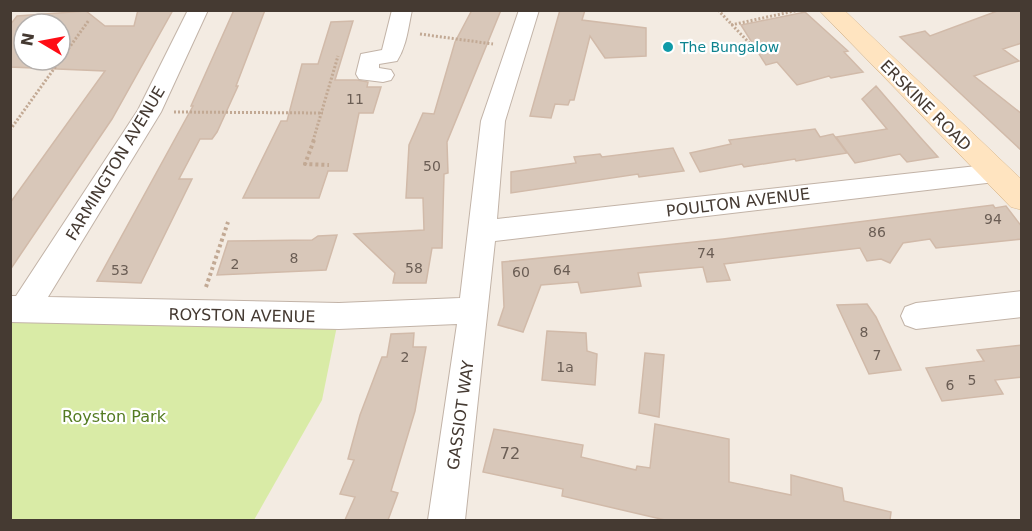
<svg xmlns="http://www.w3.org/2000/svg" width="1032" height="531" viewBox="0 0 1032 531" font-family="'DejaVu Sans',sans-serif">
<rect width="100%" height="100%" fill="#f3ebe2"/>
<path fill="#d9eba6" d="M11 309 339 316 322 400 254 520H11Z"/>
<path fill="#d8c7b9" stroke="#d1baa9" stroke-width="1.5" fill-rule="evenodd" d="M138 10H173L112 119 10 270V203L105 71 10 67V25L17 16 86 11 105 26H134ZM24 24H60V60H24Z
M234 10H265L236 86H238L217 132 212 139H200L179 179H192L141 283 97 281 193 106H191Z
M472 10H501L447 142 448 173 444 174 442 248H432L426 283H393L395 273 354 234 424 230 423 198H406L409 145 423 113 434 114 455 42Z
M560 10H585L582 20 646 28V56L605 58 590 36 574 100H570L568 105 555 104 551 118 530 116Z
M1000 10H1022V43L1003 49 1019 61 974 76 1022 114V151L900 37 925 31 930 36Z
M805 12 848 51 844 52 863 72 831 78 829 76 797 85 777 62 766 65 741 25Z
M353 21 335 80H357L368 82 367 87H381L373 113H359L347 171H328L319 198H243L281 121H287L302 64H318L331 22Z
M876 86 920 137 938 157 907 162 900 154 855 163 836 137 887 129 862 99Z
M815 129 820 137 833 134 847 153 796 161 795 159 744 167 742 164 700 172 690 153 731 144 729 140Z
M673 148 684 171 639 177 638 174 511 193V172L576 163 574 157 600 154 602 157Z
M993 205 995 208 1006 206 1022 227V239L936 248 930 239 903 243 890 263 881 259 867 261 860 248 724 264 730 280 707 282 703 267 638 273 641 286 581 293 578 282 541 285 523 332 498 325 504 307 502 262 723 239Z
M337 235 326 270 217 275 228 241 312 240 318 236Z
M867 304 876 317 901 370 869 374 837 305Z
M547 331 586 333 587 351 597 354 595 385 542 380Z
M414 333 413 347H426L415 411 391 491 398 493 388 520H345L355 497 340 494 354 460 348 459 360 415 382 357H387L391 334Z
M1022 345V377L995 380 1003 394 942 401 926 368 984 361 977 350Z
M645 353 664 355 659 417 639 413Z
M655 424 729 439V482L791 495V475L842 488 844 501 891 512 890 520H665L562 496 563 489 483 472 494 429 583 445 581 457 636 470 637 466 650 468Z"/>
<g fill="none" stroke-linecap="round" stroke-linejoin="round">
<defs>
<path id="street" d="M188 10H208L161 112 48 297 339 303 460 298 481 121 519 10H539L505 121 497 219 995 164 1004 166 1008 173 1004 180 995 182 495 241 465 520H428L457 324 339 329 10 322V296H16L138 110Z
M392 10H412C408 28 407 45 397 61L379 64V68L391 70 394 75 391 80 383 82 359 79 356 74 361 54 382 50Z
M1022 291V317L916 329 905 325 901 316 905 307 916 303Z"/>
<path id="secondary" d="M819 10H844L1022 180V210L1011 207Z"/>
</defs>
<use href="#street" stroke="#c2b3a7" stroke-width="2"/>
<use href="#secondary" stroke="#dab98f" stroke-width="1"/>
<path stroke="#c2a994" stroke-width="3" stroke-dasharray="2 2" stroke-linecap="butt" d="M718 10 755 49
M731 25 799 10
M420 34 493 44
M174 112 323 113
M10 130 89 20
M313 141 338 56"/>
<path stroke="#c2a994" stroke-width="4" stroke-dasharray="3 3" stroke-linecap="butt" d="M314 140 305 164 329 165
M206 287 228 222"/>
<use href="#street" fill="#fff" fill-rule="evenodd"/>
<use href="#secondary" fill="#ffe4c0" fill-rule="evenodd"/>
</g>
<circle fill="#0f9aa8" stroke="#fff" stroke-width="2" cx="668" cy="47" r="6"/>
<g text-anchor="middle" stroke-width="4.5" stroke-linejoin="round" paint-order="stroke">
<g font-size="14" fill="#0d838f" stroke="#fff" text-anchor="start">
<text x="680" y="52">The Bungalow</text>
</g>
<g font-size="14" fill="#6a5d54">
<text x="355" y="104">11</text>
<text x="432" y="171">50</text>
<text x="993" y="224">94</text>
<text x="877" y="237">86</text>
<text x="706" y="258">74</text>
<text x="294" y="263">8</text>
<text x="235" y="269">2</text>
<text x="414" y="273">58</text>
<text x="120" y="275">53</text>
<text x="562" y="275">64</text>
<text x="521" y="277">60</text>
<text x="864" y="337">8</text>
<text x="877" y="360">7</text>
<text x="405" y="362">2</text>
<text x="565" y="372">1a</text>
<text x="972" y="385">5</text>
<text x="950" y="390">6</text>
</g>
<g font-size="16" fill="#453a32" stroke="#fff">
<text transform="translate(926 105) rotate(45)" y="6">ERSKINE ROAD</text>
<text transform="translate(115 163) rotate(-59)" y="6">FARMINGTON AVENUE</text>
<text transform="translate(738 202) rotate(-7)" y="6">POULTON AVENUE</text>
<text transform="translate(242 315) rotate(1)" y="6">ROYSTON AVENUE</text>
<text transform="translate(460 415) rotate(-82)" y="6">GASSIOT WAY</text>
</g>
<g font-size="16" fill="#537b21" stroke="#fff">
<text x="114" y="422">Royston Park</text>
</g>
<g font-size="16" fill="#6a5d54">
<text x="510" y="459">72</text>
</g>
</g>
<rect width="1032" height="531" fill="none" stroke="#453a32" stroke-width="24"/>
<g transform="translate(42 42) rotate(280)"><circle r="28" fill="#ffffff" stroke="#b5b0ad" stroke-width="1.5"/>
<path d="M0-4.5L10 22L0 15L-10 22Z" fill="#ff0d15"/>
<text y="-9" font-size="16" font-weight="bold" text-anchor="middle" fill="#453a32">N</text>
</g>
</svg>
